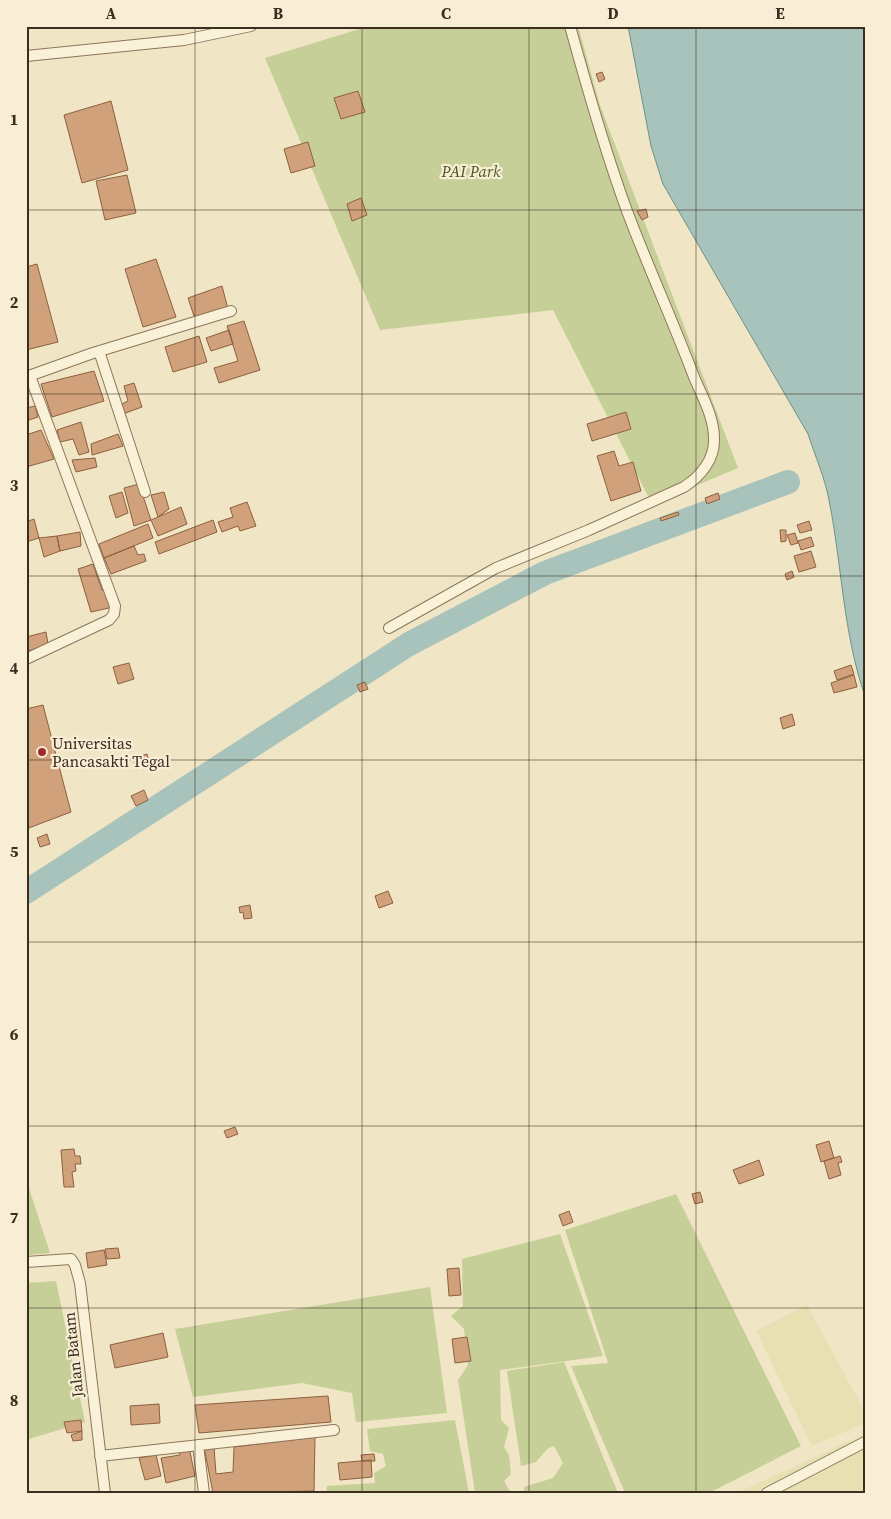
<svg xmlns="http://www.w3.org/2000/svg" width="891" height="1519" viewBox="0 0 891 1519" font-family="'Source Serif 4',serif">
<rect width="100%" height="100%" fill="#f0e5c5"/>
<path fill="#e6e0b2" d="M807 1305 865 1412V1423L812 1446 756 1331Z
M865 1434V1493H737Z"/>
<path fill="#c6cf98" d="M369 26H578L600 105 738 468 652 504 553 310 380 330 265 58Z
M26 1179 50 1253 26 1255Z
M676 1194 801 1446 709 1493H625L571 1366 608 1363 565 1230Z
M560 1234 603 1356 500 1370 501 1420 509 1428 504 1447 509 1455 511 1474 504 1481 511 1493H475L458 1380 468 1365 464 1329 451 1316 463 1306 462 1259Z
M56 1281 85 1422 26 1440V1283Z
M430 1287 447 1413 356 1422 352 1393 302 1383 193 1397 175 1329Z
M564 1362 618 1493H524V1487L553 1478 563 1463 554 1446 547 1449 536 1462 521 1466 507 1371Z
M455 1420 469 1493H326L327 1486 375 1483 374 1473 386 1466 383 1454 370 1451 367 1429Z"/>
<path fill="#a7c3bc" stroke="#6d928a" d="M628 26H865V696C843 633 842 565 829 500 825 478 815 456 808 434L663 184 651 146Z"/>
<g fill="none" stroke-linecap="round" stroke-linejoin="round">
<path stroke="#a7c3bc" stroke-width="24" d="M26 892 409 644 545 573 788 482"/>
</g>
<path fill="#d0a17a" stroke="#8c603f" d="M602 72 605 79 599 82 596 74Z
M358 91 365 112 341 119 334 98Z
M111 101 128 170 82 183 64 115Z
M308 142 315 166 291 173 284 149Z
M127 175 136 213 105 220 96 181Z
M361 198 367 215 352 221 347 204Z
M646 209 648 217 642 220 637 211Z
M156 259 176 317 143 327 125 269Z
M37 264 58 342 26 350V267Z
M222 286 228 309 195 319 188 298Z
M244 321 260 370 219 383 214 368 238 361 227 326Z
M229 330 233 344 211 351 206 338Z
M199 336 207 362 173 372 165 347Z
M94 371 104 401 52 417 41 384Z
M134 383 142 407 120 415 118 406 128 401 124 386Z
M35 406 38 417 26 421V408Z
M626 412 631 429 592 441 587 424Z
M81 422 89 452 79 455 73 439 60 442 57 430Z
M41 430 54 459 26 467V435Z
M118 434 123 446 92 455 91 444Z
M614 451 619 466 633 462 641 491 611 501 597 456Z
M95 458 97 467 76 472 72 460Z
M139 484 151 520 134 526 124 488Z
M122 492 128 513 116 518 109 496Z
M164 492 169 509 158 517 151 495Z
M718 493 720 499 707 504 705 498Z
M247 502 256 526 240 531 238 526 222 532 218 522 233 517 230 508Z
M181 507 187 524 158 536 151 520Z
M678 512 679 515 661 521 660 518Z
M34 519 39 538 26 542V522Z
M213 520 217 532 159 554 155 542Z
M809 521 812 530 800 533 797 525Z
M148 524 153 538 104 558 99 544Z
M780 530H786V541L781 542Z
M80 532 81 546 60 551 57 536Z
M795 533 798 543 791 545 787 535Z
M57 536 60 551 44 557 39 538Z
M811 537 814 546 801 550 798 541Z
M134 546 138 555 144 554 146 561 111 574 104 558Z
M811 551 816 567 799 572 794 556Z
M93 564 102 590 109 592 113 607 91 612 78 569Z
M792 571 794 577 787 580 785 574Z
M46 632 48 644 26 652V637Z
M129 663 134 679 118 684 113 667Z
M851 665 854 674 837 680 834 671Z
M854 675 857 687 834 693 831 683Z
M365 682 368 689 360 692 357 685Z
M43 705 71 812 26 829V709Z
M792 714 795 725 783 729 780 718Z
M147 754 150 765 136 769 133 758Z
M144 790 148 800 136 806 131 796Z
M47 834 50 844 40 847 37 838Z
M388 891 393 903 379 908 375 896Z
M250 905 252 918 244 919 243 912 240 913 239 907Z
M235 1127 238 1134 227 1138 224 1131Z
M829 1141 834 1158 821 1162 816 1145Z
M74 1149 75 1156H80L81 1164H75L76 1171 72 1172 74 1187H64L61 1150Z
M840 1156 842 1162 838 1163 841 1175 829 1179 824 1161Z
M759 1160 764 1175 739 1184 733 1170Z
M700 1192 703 1202 695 1204 692 1194Z
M569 1211 573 1222 563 1226 559 1215Z
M118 1248 120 1258 107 1259 105 1249Z
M104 1250 107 1265 88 1268 86 1253Z
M459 1268 461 1295 449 1296 447 1269Z
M163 1333 168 1357 115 1368 110 1345Z
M467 1337 471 1361 455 1363 452 1339Z
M328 1396 331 1422 199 1433 195 1405Z
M159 1404 160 1423 131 1425 130 1406Z
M81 1420 82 1431 67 1433 64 1422Z
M82 1431V1440L73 1441 71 1435Z
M315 1437 314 1491 213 1493 204 1447H214L216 1474 233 1472 234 1447Z
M189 1447 195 1476 166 1483 161 1458 180 1455 179 1449Z
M374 1454 375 1461H362L361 1455Z
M156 1455 161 1476 145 1480 139 1458Z
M371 1460 372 1477 340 1480 338 1463Z"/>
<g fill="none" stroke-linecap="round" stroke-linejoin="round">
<defs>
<path id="minor" d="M26 56 184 40 251 26
M99 351 145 492
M26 377 93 353 231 311
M389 628 496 568 589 530 684 487C701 476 715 459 714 438 714 417 702 396 694 377 673 321 648 267 627 211 605 151 587 88 570 26
M26 659 109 620 114 614 115 606 30 376
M26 1262 71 1259 75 1265 80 1283 105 1493
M198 1445 204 1493
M100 1456 334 1430
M767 1493 865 1442"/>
</defs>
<use href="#minor" stroke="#8c765a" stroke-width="12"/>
<use href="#minor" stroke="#faf1d9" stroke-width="10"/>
</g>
<path fill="none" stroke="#3c2e1f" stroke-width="1" stroke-opacity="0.55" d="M195 26V1493M362 26V1493M529 26V1493M696 26V1493M26 210H865M26 394H865M26 576H865M26 760H865M26 942H865M26 1126H865M26 1308H865"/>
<circle fill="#9d2b28" stroke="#f7eed5" stroke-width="2" cx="42" cy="752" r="5"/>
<g text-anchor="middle" stroke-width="4.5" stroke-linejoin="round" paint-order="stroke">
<g font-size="16" font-style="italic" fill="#4a5924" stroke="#f7eed5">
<text x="471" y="177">PAI Park</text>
</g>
<g font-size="16" fill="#3c2e1f" stroke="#f7eed5" text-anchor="start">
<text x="52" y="749">Universitas<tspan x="52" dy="18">Pancasakti Tegal</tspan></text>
</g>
<g font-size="16" fill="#3c2e1f" stroke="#f7eed5">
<text transform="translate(73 1355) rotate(-96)" y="6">Jalan Batam</text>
</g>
</g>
<rect width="891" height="1519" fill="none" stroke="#f7eed5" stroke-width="55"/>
<rect x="28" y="28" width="836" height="1464" fill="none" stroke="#3c2e1f" stroke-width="2"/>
<g font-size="16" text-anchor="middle" font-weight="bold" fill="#3c2e1f">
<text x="111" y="19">A</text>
<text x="278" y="19">B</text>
<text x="446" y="19">C</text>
<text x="613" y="19">D</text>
<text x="780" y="19">E</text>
<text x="14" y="125">1</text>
<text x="14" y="308">2</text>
<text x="14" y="491">3</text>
<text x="14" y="674">4</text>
<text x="14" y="857">5</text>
<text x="14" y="1040">6</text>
<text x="14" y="1223">7</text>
<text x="14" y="1406">8</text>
</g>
</svg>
